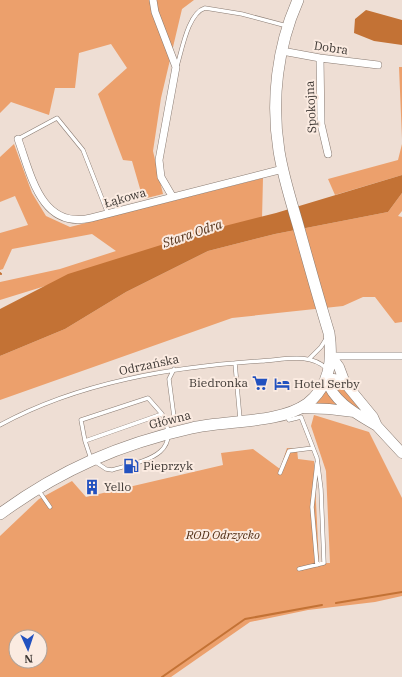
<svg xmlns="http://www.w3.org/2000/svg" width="402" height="677" viewBox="0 0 402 677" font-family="'IBM Plex Serif',serif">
<rect width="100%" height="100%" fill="#eeded4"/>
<path fill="#eca06c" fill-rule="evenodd" d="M0 0H194L182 9 161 98 153 151 163 194 143 199 132 161 123 160 98 94 127 68 111 44 79 53 75 88H55L49 115 11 102 0 113Z
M399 67H402V139Z
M14 144 32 193 46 216 70 227 263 178 262 219 0 300V282L60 269 116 251 92 234 12 249 3 269 0 270V233L28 225 15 196 0 202V157Z
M402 144V175L335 195 328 179 398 160Z
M402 193V211L398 216 402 217V322L395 323 375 297H363L343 306 232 318 0 400V356L65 329 126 292 208 251 275 234 388 212Z
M332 382 338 383 372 419 341 398Z
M327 390 345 409 312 406Z
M314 415 369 432 402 498V596L375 602 308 610 250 622 171 677H0V536L39 499 72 481 86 497 223 465 221 453 253 449 280 469 287 448 297 449 298 459 314 461 319 563H330L326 471 311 426ZM16 637H40V661H16Z"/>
<path fill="#c37235" d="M366 10 402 20V45L374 41 354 33 355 19Z
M402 175V193L388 212 275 234 208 251 126 292 65 329 0 356V309L68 274 209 230 276 213Z"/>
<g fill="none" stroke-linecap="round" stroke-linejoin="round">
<path stroke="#c37235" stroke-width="2" d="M0 273 1 274
M336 603 402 592
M162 677 245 619 322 605"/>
<defs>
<path id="lane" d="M177 66C182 50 188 13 205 8L242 14 287 26
M18 139 57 118 83 150 108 214
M310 358 321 347 326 339
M235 363 240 419
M162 414C184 456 142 461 112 470L106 469 91 459 85 441Z
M286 415 289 420 301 417 317 458 321 489 324 563 299 569
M174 417 169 379 174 369
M0 425C79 382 172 367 261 361 283 360 310 352 327 369
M85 441 81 420 148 398 162 414
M317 463 312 507 317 565
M280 473 289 451 313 448
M39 491 50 507"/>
<path id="street" d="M153 0 155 12 176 67 159 160 161 177 172 196
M282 51 320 58 378 65
M320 58 321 124 328 154
M18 139C31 175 41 230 91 218L283 169
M331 356H402"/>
<path id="secondary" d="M331 356 339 367 345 383
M300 408 329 409 354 412
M377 426C357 414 334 403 326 379H334L345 383 373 417 377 426 402 453"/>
<path id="primary" d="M0 514C60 470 120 444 192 428 226 420 279 424 307 404 330 386 333 360 329 333 318 297 308 261 298 225 291 201 283 176 279 151 271 101 277 47 298 0"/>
</defs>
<use href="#lane" stroke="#897b72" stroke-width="4.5"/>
<use href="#street" stroke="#897b72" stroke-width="8"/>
<use href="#secondary" stroke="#897b72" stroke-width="11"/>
<use href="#primary" stroke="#897b72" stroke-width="12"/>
<use href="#lane" stroke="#fff" stroke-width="3.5"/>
<use href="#street" stroke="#fff" stroke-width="7"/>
<use href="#secondary" stroke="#fff" stroke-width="10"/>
<use href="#primary" stroke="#fff" stroke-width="11"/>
</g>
<defs>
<symbol id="supermarket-bare" viewBox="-9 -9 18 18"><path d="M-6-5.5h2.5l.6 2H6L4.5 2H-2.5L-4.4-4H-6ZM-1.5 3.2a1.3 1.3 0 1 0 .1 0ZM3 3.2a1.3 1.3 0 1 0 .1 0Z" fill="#2251bf" stroke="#fbebe1" stroke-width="2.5" paint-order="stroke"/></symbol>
<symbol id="hotel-bare" viewBox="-9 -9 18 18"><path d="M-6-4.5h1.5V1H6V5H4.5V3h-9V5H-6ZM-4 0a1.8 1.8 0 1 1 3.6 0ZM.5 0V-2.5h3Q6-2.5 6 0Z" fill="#2251bf" stroke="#fbebe1" stroke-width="2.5" paint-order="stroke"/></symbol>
<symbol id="fuel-bare" viewBox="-9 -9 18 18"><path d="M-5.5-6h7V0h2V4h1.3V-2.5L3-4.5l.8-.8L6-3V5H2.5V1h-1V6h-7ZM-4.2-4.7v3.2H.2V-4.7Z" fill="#2251bf" stroke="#fbebe1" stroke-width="2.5" paint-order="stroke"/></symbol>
<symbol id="building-bare" viewBox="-9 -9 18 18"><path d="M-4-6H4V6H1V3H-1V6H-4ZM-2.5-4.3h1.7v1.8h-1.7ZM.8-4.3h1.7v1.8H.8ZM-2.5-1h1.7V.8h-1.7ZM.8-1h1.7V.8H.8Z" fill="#2251bf" stroke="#fbebe1" stroke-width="2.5" paint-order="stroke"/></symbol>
</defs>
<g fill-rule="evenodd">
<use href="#supermarket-bare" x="249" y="372" width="22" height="22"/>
<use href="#hotel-bare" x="271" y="373" width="22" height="22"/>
<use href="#fuel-bare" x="120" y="455" width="22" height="22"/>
<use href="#building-bare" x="81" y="476" width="22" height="22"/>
</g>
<g text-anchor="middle" stroke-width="4" stroke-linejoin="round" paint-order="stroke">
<g font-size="12" fill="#3d3733" stroke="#fbebe1">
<text transform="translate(331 48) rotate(8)" y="4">Dobra</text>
<text transform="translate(311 107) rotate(-93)" y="4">Spokojna</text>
<text transform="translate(125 198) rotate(-16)" y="4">Łąkowa</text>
<text transform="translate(149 365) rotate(-12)" y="4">Odrzańska</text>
<text transform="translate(170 420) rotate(-14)" y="4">Główna</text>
</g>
<g font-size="12" fill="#3d3733" stroke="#fbebe1" text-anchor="start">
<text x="248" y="387" text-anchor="end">Biedronka</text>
<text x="294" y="388">Hotel Serby</text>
<text x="143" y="470">Pieprzyk</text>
<text x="104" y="491">Yello</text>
</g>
<g font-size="12" font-style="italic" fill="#502d14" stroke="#fbebe1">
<text x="223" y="539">ROD Odrzycko</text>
</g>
<g font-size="13" font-style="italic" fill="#523017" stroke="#fbebe1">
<text transform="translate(192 233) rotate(-19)" y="5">Stara Odra</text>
</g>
</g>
<g transform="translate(28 649) rotate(177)"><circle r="19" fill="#fbebe1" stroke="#afa39b"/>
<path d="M0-3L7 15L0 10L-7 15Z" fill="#2251bf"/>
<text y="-6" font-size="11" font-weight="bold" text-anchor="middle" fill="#3d3733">N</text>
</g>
</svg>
